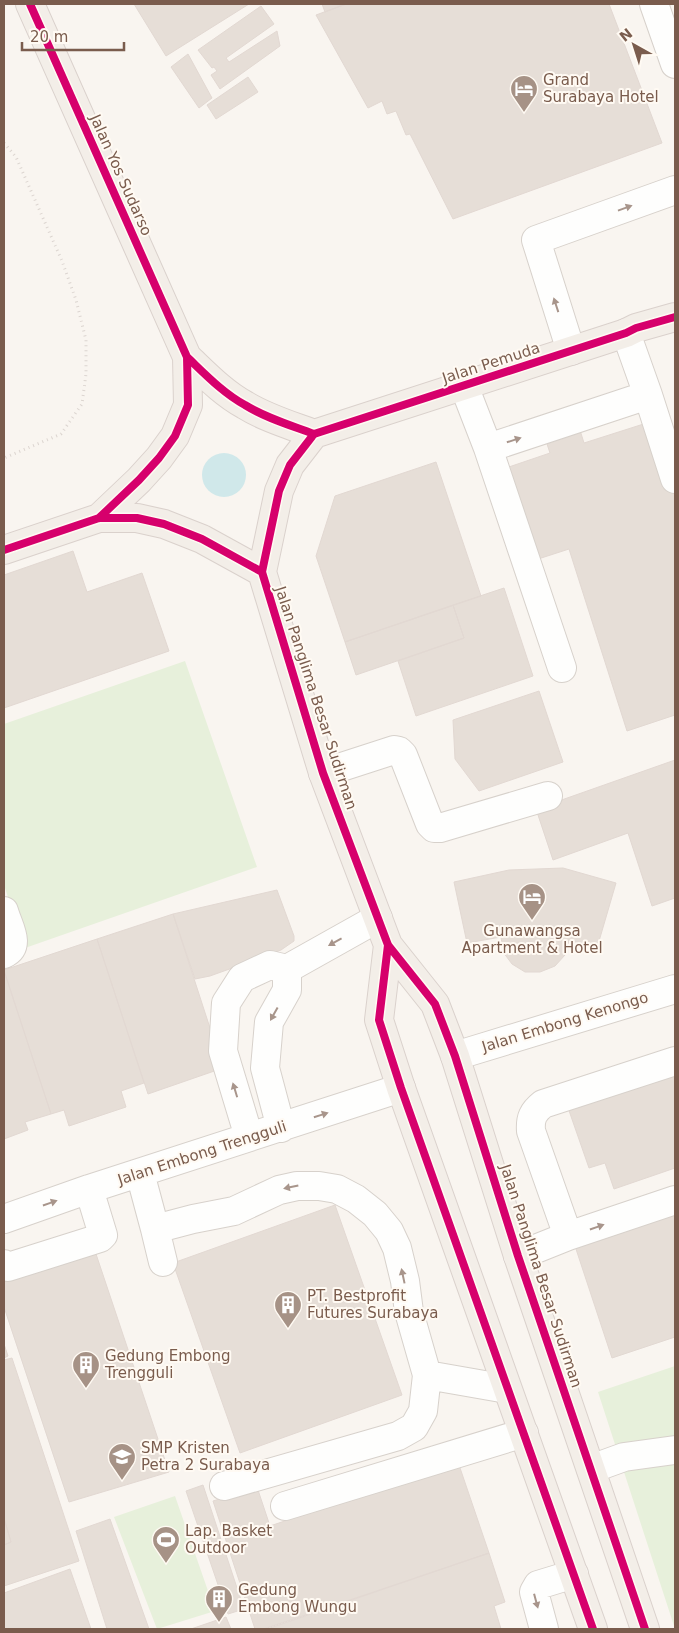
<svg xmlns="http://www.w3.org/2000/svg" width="679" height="1633" viewBox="0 0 679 1633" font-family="'DejaVu Sans',sans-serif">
<rect width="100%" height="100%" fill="#f9f5f0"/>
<path fill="#e7f0db" d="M185 661 257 867 25 948 4 885V724Z
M675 1366V1629L598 1392Z
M175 1496 215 1611 157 1629 114 1517Z"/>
<path fill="#d0e8ea" d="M202 475a22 22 0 1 1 44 0a22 22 0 1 1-44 0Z"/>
<path fill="#e6ded7" stroke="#e2d8d2" d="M134 4H249L166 56Z
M322 4H346L325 12Z
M346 4H609L662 143 453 219 410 134 406 135 396 111 387 114 382 101 368 108 316 15Z
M261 6 274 24 226 58 229 62 277 31 280 46 220 89 211 75 217 71 214 67 212 68 198 50Z
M188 54 212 98 199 108 171 67Z
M248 77 258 92 216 119 207 105Z
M653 421 675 492V715L627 731 569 549 532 561 503 469 550 453 545 438 579 427 584 443Z
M436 462 481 596 345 642 316 556 335 496Z
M73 551 87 592 142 573 169 651 4 708V575Z
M504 588 533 676 416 716 398 661 464 638 453 605Z
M453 605 464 638 356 675 345 642Z
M539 691 563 762 479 791 455 759 453 720Z
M675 760V898L652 906 628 833 553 860 536 809Z
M563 868 616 883 597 948 569 940 565 955 555 966 540 972H525L512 964 503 952 501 937 467 943 454 882 509 870Z
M277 890 294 936V941L281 950 249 962 210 976 195 979 173 914Z
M173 914 223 1068 148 1094 97 939Z
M97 939 144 1083 121 1091 126 1107 69 1126 64 1110 51 1114 4 970Z
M4 971 51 1114 25 1122 28 1130 4 1139Z
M675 1065V1168L614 1189 605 1163 589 1168 566 1102Z
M335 1205 402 1395 240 1453 173 1263Z
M675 1213V1337L612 1358 575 1246Z
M93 1245 169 1472 69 1502 4 1307V1276Z
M4 1344 8 1356 4 1358Z
M12 1358 79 1561 4 1586V1545L11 1542 4 1518V1360Z
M458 1462 489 1553 264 1629H255L213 1501 257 1487 270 1526Z
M203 1485 244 1609 228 1614 186 1491Z
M4 1518 11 1542 4 1545Z
M110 1519 149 1629H107L76 1531Z
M489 1553 505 1602 494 1606 501 1629H267Z
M70 1569 91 1629H4V1593Z
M226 1617 231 1629H191Z"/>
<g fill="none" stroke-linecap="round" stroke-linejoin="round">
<defs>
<path id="minor" d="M654 4 675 64
M626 333 648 395 675 479
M571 351 536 240 675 190
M464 386 488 448 648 395
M488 448 562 668
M323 773 394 750 399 751 403 755 430 824 434 828H440L548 796
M4 911C8 926 22 946 4 954
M455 1056 675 989
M281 1128 265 1068 269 1022 287 990V969
M249 1137 223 1051 226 1003 242 978 270 965 287 969 378 918
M140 1173 155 1229 193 1219 234 1211 279 1190 297 1186H319L337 1189 356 1199 375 1214 389 1231 397 1248 405 1281 409 1312 427 1375 423 1411 414 1427 398 1436 224 1486
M4 1219 89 1189 401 1088
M155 1229 163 1262
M568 1236 531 1131C530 1118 533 1112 543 1104L675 1061
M518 1256 568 1236 675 1200
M4 1264 8 1267 100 1238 103 1235 89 1189
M427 1375 507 1389
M591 1469 624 1457 675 1450
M285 1506 524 1433
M544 1629 534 1592 538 1585 574 1574"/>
<path id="major" d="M30 4 187 357C205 374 223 393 245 405 266 418 290 425 314 434
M99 518 139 480 159 458 175 436 188 405 187 357
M4 550 99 518H137L164 524 202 539 262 572
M388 945 379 1020 401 1088 593 1629
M645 1629 518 1256 455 1056 435 1004 388 945 323 773 262 572 279 491 290 465 314 434 626 333 636 328 675 317"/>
</defs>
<use href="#minor" stroke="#d7d1cb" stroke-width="30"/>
<use href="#major" stroke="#dad1cc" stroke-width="30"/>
<path stroke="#dcd5d0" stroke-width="3" stroke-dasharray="1 4" stroke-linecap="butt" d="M4 143 16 157 62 261 76 300 86 340V374L82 404 61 434 4 458"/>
<use href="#minor" stroke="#fefefd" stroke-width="28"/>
<use href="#major" stroke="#f3eee8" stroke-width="28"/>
<defs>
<path id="cycleway" d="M30 4 187 357C205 374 223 393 245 405 266 418 290 425 314 434
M99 518 139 480 159 458 175 436 188 405 187 357
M4 550 99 518H137L164 524 202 539 262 572
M388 945 379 1020 401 1088 593 1629
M645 1629 518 1256 455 1056 435 1004 388 945 323 773 262 572 279 491 290 465 314 434 626 333 636 328 675 317"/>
</defs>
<use href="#cycleway" stroke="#fffaf3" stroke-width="11"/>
<use href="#cycleway" stroke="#d6006c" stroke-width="8"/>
</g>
<defs><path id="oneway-solid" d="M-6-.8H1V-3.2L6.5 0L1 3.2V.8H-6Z" transform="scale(1.25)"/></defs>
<g fill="#a8958b">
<use href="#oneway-solid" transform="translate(625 208) rotate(-20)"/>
<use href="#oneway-solid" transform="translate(556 305) rotate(-108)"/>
<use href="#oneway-solid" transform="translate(514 440) rotate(-18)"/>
<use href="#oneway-solid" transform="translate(335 942) rotate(151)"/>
<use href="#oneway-solid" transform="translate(274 1014) rotate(119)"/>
<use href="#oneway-solid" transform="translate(235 1090) rotate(-107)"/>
<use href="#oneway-solid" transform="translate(321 1115) rotate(-18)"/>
<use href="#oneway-solid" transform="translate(291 1187) rotate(168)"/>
<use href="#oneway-solid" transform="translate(50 1203) rotate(-19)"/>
<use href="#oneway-solid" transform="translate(597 1227) rotate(-19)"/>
<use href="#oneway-solid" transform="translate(403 1276) rotate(-102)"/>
<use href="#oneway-solid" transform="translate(536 1601) rotate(75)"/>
</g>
<defs>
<symbol id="hotel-pin" viewBox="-11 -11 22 30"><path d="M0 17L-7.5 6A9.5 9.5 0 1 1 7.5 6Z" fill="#a69286" stroke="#fffaf3"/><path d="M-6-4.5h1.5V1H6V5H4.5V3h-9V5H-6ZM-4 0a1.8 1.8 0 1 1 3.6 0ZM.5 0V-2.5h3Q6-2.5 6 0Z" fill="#fff"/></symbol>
<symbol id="building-pin" viewBox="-11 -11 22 30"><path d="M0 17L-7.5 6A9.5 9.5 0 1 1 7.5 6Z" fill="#a69286" stroke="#fffaf3"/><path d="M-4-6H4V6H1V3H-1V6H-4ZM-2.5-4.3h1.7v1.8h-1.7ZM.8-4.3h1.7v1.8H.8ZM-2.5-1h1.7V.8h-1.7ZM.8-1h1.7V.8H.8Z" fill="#fff"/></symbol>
<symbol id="school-pin" viewBox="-11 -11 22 30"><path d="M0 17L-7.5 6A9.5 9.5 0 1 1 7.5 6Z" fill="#a69286" stroke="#fffaf3"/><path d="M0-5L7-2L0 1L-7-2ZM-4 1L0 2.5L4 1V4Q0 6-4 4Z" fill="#fff"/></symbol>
<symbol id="stadium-pin" viewBox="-11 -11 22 30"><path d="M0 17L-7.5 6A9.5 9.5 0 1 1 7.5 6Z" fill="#a69286" stroke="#fffaf3"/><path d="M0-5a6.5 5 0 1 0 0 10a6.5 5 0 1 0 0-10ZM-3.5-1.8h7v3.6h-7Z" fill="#fff"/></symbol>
</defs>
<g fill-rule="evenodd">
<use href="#hotel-pin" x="508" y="73" width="32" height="43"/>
<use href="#hotel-pin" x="516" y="881" width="32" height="43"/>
<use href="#building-pin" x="272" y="1289" width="32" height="43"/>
<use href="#building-pin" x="70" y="1349" width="32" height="43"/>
<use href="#school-pin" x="106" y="1441" width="32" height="43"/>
<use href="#stadium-pin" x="150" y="1524" width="32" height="43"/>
<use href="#building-pin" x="203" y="1583" width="32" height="43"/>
</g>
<g text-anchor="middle" stroke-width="4" stroke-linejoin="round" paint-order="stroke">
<g font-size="15" fill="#7a5c4d" stroke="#fffaf3" text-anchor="start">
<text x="543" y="85">Grand<tspan x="543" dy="17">Surabaya Hotel</tspan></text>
<text x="532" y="936" text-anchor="middle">Gunawangsa<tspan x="532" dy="17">Apartment &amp; Hotel</tspan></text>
<text x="307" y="1301">PT. Bestprofit<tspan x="307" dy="17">Futures Surabaya</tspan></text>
<text x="105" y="1361">Gedung Embong<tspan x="105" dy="17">Trengguli</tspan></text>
<text x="141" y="1453">SMP Kristen<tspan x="141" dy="17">Petra 2 Surabaya</tspan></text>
<text x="185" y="1536">Lap. Basket<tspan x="185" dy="17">Outdoor</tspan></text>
<text x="238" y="1595">Gedung<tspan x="238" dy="17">Embong Wungu</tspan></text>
</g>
<g font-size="15" fill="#7a5c4d" stroke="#fffaf3">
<text transform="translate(121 175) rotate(66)" y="5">Jalan Yos Sudarso</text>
<text transform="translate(491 363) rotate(-18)" y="5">Jalan Pemuda</text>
<text transform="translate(316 698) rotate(72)" y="5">Jalan Panglima Besar Sudirman</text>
<text transform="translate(565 1022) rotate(-17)" y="5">Jalan Embong Kenongo</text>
<text transform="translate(202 1153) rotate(-18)" y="5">Jalan Embong Trengguli</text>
<text transform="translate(541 1276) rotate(72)" y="5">Jalan Panglima Besar Sudirman</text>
</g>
</g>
<rect width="679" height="1633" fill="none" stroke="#7a5c4d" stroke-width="10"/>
<g transform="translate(634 45) rotate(321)" stroke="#fffaf3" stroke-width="4" paint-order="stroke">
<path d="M0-4L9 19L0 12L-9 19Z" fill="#7a5c4d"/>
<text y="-8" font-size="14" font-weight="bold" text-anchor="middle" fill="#7a5c4d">N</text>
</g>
<path d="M22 42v8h102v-8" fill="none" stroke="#7a5c4d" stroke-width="2.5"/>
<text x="30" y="42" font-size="15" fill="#7a5c4d" stroke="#fffaf3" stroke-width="4" paint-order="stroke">20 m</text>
</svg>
